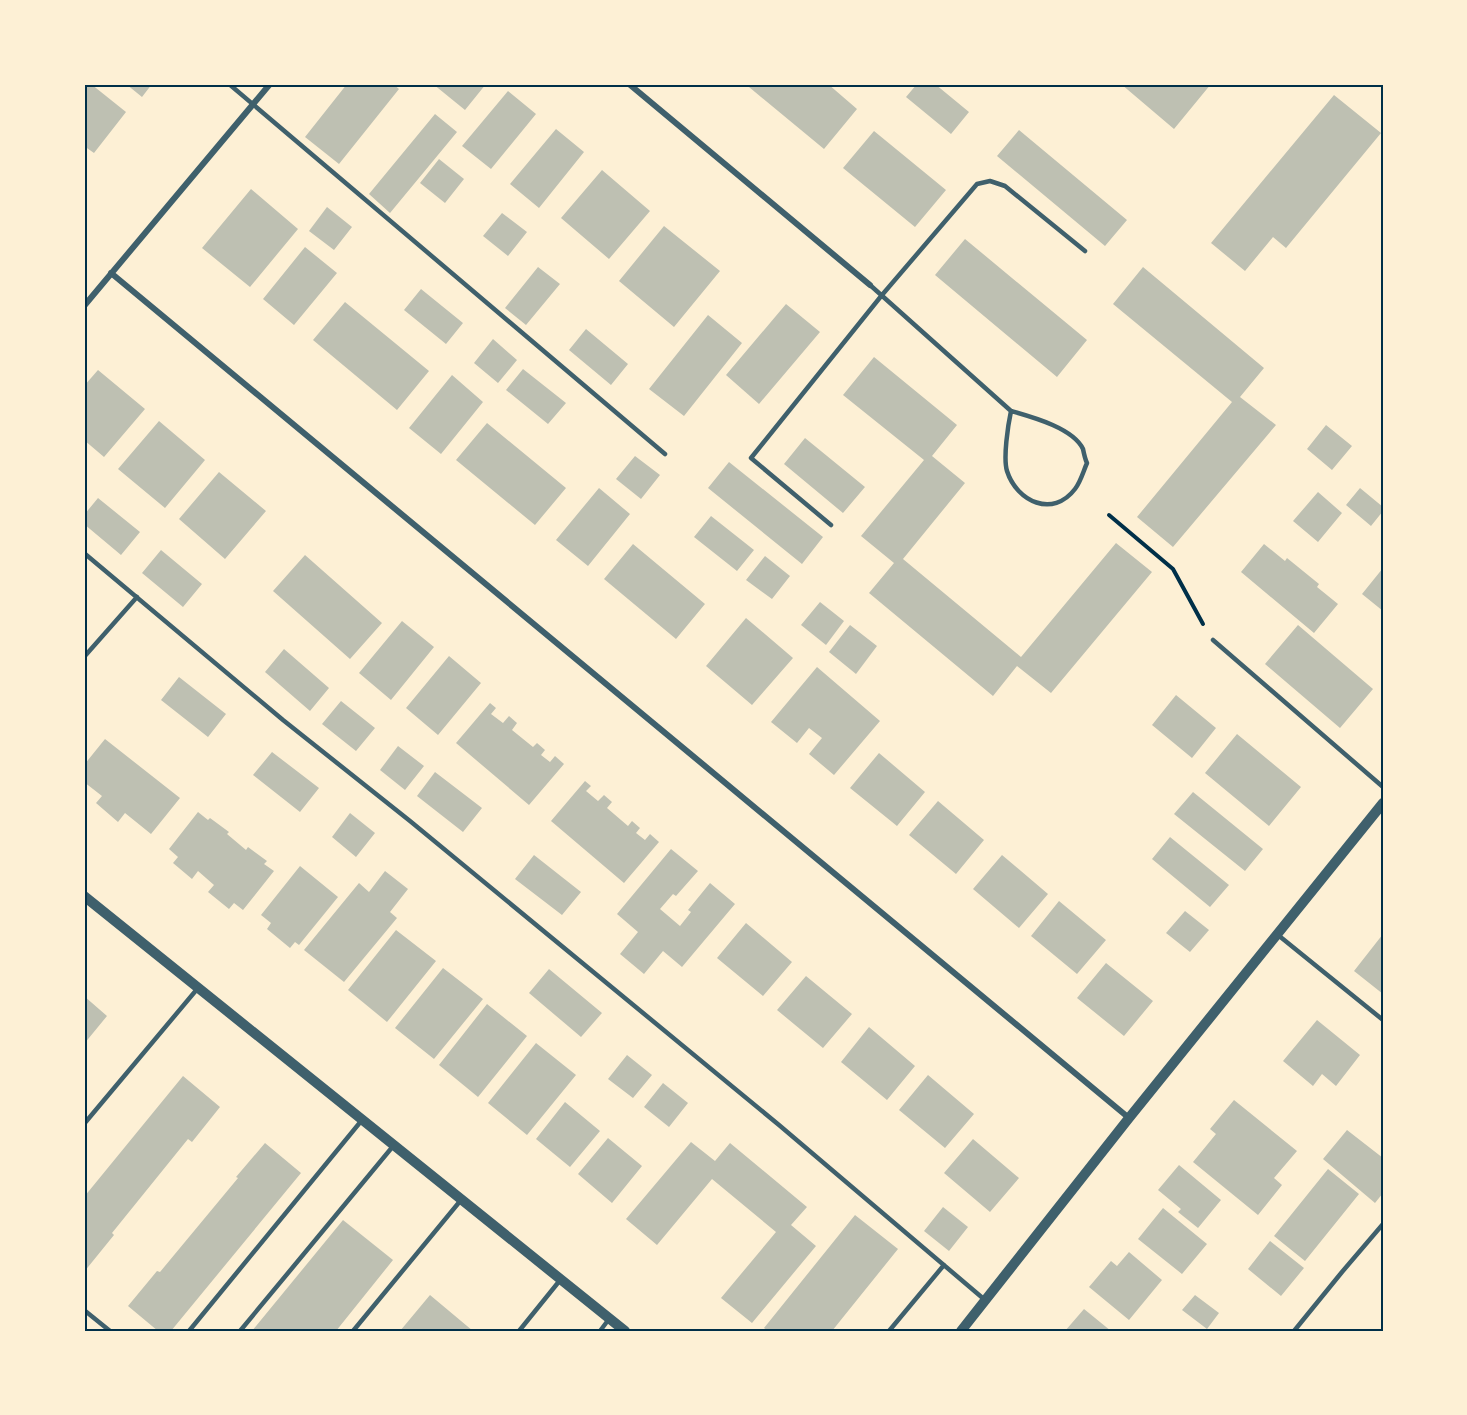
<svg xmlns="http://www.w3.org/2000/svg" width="1467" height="1415" viewBox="0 0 1467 1415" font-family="'Titillium Web',sans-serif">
<rect width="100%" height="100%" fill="#fdf0d5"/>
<path fill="#bec0b2" d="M84 84H91L126 112 94 153 84 146Z
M126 84H152L142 97Z
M347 84H393L399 89 339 164 305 137Z
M433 84H486L465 110Z
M752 84H828L857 109 824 149 749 87Z
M917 84H935L969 112 951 134 906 97Z
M1121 84H1211L1174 129Z
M508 91 536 114 491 169 462 146Z
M1334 95 1381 133 1286 248 1273 237 1245 271 1211 243Z
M435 114 457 132 390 213 369 194Z
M556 129 584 152 539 208 510 184Z
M1019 130 1127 220 1105 246 997 156Z
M874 131 946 190 915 227 843 168Z
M439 159 464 179 445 203 420 183Z
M602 170 650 211 609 259 561 218Z
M251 189 298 229 250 287 202 248Z
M327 207 352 227 334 250 309 231Z
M502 213 527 232 508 256 483 236Z
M664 226 720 271 674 327 619 281Z
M965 239 1087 340 1057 377 935 275Z
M305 247 337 273 294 325 263 299Z
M538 267 560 284 526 325 505 308Z
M1143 267 1264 368 1240 397 1276 425 1173 547 1137 517 1232 402 1113 304Z
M421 289 463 323 446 344 404 310Z
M345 302 429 371 397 410 313 340Z
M786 304 820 332 759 404 726 375Z
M708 315 742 343 684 416 649 389Z
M586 329 628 364 611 385 569 350Z
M493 339 517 360 498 383 474 363Z
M874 357 957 425 932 456 965 483 903 559 1021 657 1116 543 1152 572 1051 693 1017 666 993 696 869 593 894 563 861 536 924 460 843 395Z
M523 369 566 403 548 424 506 390Z
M98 370 145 409 104 457 84 440V386Z
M452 375 483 402 441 454 409 428Z
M159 421 205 460 165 508 118 469Z
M487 423 566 488 535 525 456 460Z
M1326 425 1352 446 1332 470 1307 449Z
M805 438 865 487 843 513 784 464Z
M635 456 660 475 641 499 616 479Z
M729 462 823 537 802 564 708 488Z
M219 472 266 511 225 559 179 519Z
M599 488 630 514 588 566 556 540Z
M1360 488 1383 507V511L1371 526 1346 505Z
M1318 492 1342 513 1318 542 1293 521Z
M98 498 140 532 121 555 84 524V515Z
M711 516 754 550 737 571 694 537Z
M633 544 705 604 676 639 604 579Z
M1264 544 1285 561 1287 558 1319 584 1317 587 1338 604 1314 633 1241 572Z
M161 550 202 584 183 607 142 573Z
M305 555 382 623 350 659 273 591Z
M765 556 790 576 772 599 746 580Z
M1383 568V611L1362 594Z
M820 602 844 621 826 645 801 625Z
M746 618 793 658 752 705 706 666Z
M402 621 434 647 391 700 359 673Z
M850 625 877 646 856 674 829 652Z
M1298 625 1373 689 1340 728 1265 664Z
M284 649 329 688 310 711 265 672Z
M449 656 481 683 438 735 406 708Z
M817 667 880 721 834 775 809 754 822 738 809 728 797 743 771 722Z
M179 677 226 714 208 737 161 700Z
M1176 695 1216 728 1192 758 1152 725Z
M341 701 375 728 356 751 322 724Z
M490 703 496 708 491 714 503 723 509 716 517 723 512 730 533 747 537 743 545 750 541 755 550 762 555 756 564 764 529 805 456 743Z
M1237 734 1301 787 1269 826 1205 773Z
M105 739 180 798 151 834 125 813 118 822 96 803 102 796 84 782V765Z
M398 746 424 766 405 790 380 770Z
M272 752 319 788 300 812 253 775Z
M879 753 925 792 897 826 850 788Z
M435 772 482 808 463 832 417 796Z
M585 781 591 786 586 791 598 801 604 795 612 802 607 808 628 826 632 821 640 828 636 833 645 840 650 834 659 842 624 883 551 821Z
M1193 792 1263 849 1245 871 1174 814Z
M938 801 984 840 956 874 909 835Z
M198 812 208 820 210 818 229 832 227 834 246 850 248 847 267 861 264 864 274 871 243 910 234 903 229 909 208 892 214 885 198 871 192 879 173 863 178 857 169 849Z
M350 813 375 833 356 857 332 837Z
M1170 837 1229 885 1210 907 1152 859Z
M671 849 698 871 676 896 673 894 660 909 680 926 691 912 688 910 710 883 735 904 682 967 663 951 644 974 620 954 638 932 617 914Z
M534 855 581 892 562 915 515 879Z
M1002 855 1048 894 1019 928 973 889Z
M300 866 338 897 299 945 295 942 290 948 267 929 271 923 261 915Z
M385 871 408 889 390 912 397 918 344 982 304 950 359 883 369 892Z
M1059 901 1106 940 1077 974 1031 936Z
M1185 911 1209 930 1190 952 1166 933Z
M746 923 792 962 763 996 717 958Z
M396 930 436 961 387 1022 348 990Z
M1383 934V994L1354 971Z
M1106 963 1153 1001 1124 1036 1077 998Z
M443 968 483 999 434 1059 395 1028Z
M549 969 602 1013 581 1037 529 993Z
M806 976 852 1014 823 1048 777 1010Z
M84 996 107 1016 84 1044Z
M487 1004 527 1036 478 1097 439 1065Z
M1317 1020 1360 1055 1336 1086 1322 1074 1313 1086 1283 1061Z
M869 1027 915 1066 887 1100 841 1062Z
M536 1043 576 1075 527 1135 488 1103Z
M627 1055 652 1075 633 1098 608 1079Z
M928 1075 974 1114 945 1148 899 1110Z
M183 1076 220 1107 192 1142 188 1139 112 1233 114 1235 84 1272V1197Z
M663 1083 688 1103 669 1127 644 1107Z
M1234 1100 1297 1151 1274 1178 1282 1185 1258 1215 1193 1162 1216 1134 1210 1129Z
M565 1102 600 1131 570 1167 536 1139Z
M1347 1130 1383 1158V1193L1375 1203 1323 1159Z
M608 1138 642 1166 612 1203 578 1174Z
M973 1139 1019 1178 990 1212 944 1173Z
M691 1142 715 1161 730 1143 807 1207 791 1225 816 1246 752 1323 721 1298 776 1232 712 1179 657 1245 626 1219Z
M265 1143 301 1173 171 1331H158L128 1306 157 1271 160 1272 238 1178 236 1177Z
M1179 1165 1221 1200 1198 1228 1178 1212 1181 1209 1158 1190Z
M1328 1169 1359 1194 1305 1261 1274 1236Z
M943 1207 968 1227 949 1251 924 1231Z
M1163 1208 1207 1244 1182 1274 1138 1239Z
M855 1215 898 1249 832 1331H768L764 1328Z
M343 1220 393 1260 336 1331H252Z
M1270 1241 1304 1268 1281 1296 1248 1269Z
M1129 1252 1162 1280 1129 1320 1089 1287 1111 1261 1117 1266Z
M430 1295 473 1331H400Z
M1195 1295 1219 1313 1207 1329 1182 1310Z
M1084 1309 1111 1331H1065Z"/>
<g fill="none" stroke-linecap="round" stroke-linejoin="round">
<path stroke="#003049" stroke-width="4" d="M1109 515 1173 569 1203 624"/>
<path stroke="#3f606c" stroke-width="4.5" d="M229 84 665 454
M870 285 1011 411C1008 425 1003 458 1007 471 1017 502 1053 518 1075 489 1081 481 1083 472 1087 463 1085 459 1084 454 1083 449 1073 428 1032 417 1011 411
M831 525 751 458 882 295 977 184 990 181 1005 186 1085 251
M84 553 283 720 410 821 779 1125 985 1300
M1213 640 1383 787
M84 657 137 597
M1278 935 1383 1020
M84 1124 198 988
M84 1310 110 1331
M189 1331 362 1120
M240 1331 394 1145
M353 1331 461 1200
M519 1331 561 1279
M600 1331 609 1319
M889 1331 944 1265
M1294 1331 1342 1272 1383 1224"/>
<path stroke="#3f606c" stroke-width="6" d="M629 84 870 285
M111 273 1129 1118
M84 306 270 84"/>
<path stroke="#3f606c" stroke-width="10" d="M84 896 625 1331
M961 1331 1129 1118 1383 803"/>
</g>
<rect width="1467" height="1415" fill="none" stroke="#fdf0d5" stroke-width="171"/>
<rect x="86" y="86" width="1296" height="1244" fill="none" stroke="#003049" stroke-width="2"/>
</svg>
